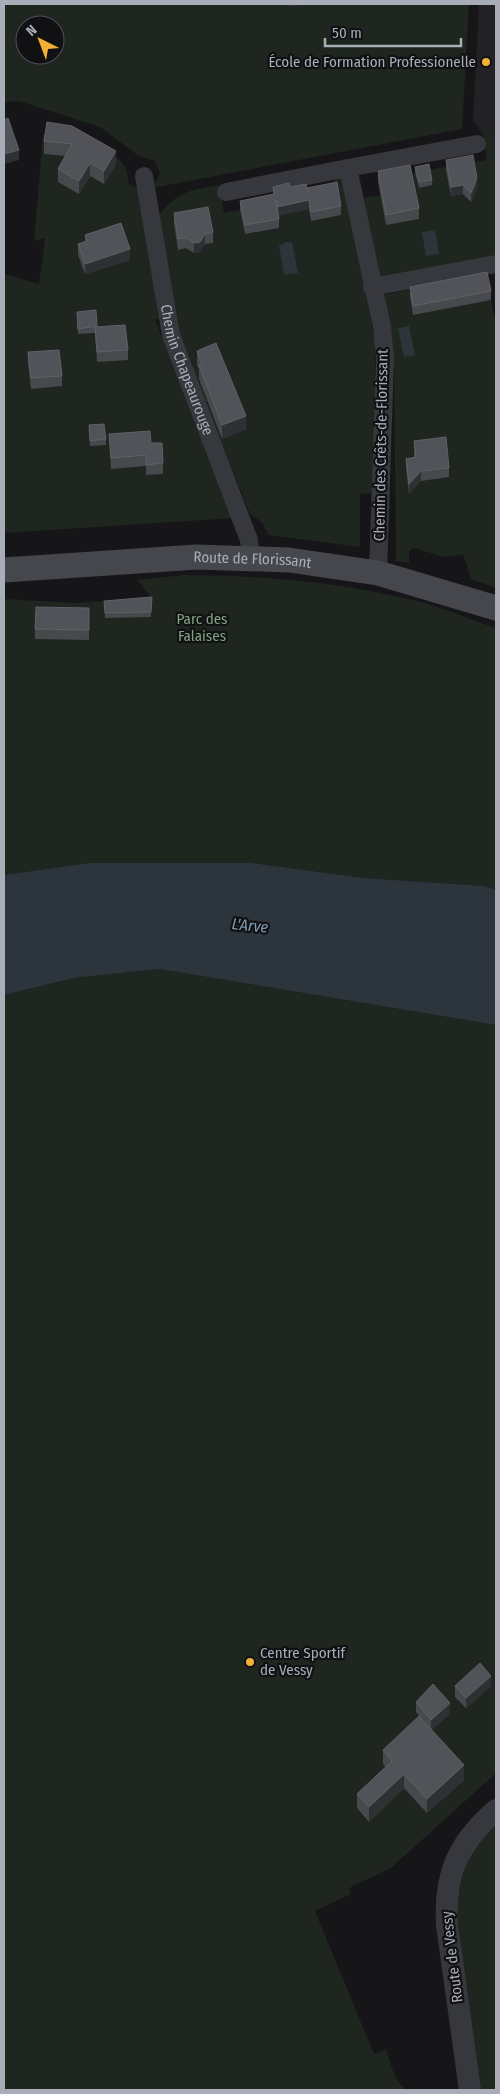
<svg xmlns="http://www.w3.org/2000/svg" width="500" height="2094" viewBox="0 0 500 2094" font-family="'Fira Sans Condensed',sans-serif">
<rect width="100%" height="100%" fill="#161618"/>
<path fill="#222225" d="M479 4H496V131L483 134 473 120Z"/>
<path fill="#1e261f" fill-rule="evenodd" d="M4 4H469L462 129 152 188 160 174 155 161 139 156 100 127 19 101 4 102ZM25 25H55V55H25Z
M496 131V256L379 277 361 198 381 195 387 225 410 176 415 172 487 160 483 134Z
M43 134C67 138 115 143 126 169 128 173 127 179 129 184L141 190 164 320 155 319 234 518 4 533V274L39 284 45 238 34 241Z
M334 178H340L345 184 375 343V493L360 494V547L268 535 263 523 250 514 178 332 156 219C178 191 186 191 219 185L224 213 240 210 245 234 279 228 276 211 309 209 311 220 341 215Z
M486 274 496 326V588L471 579 463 554 444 557 414 548 409 551V563L396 561 394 365 384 295Z
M184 575C261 575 337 582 413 600 441 607 469 619 496 628V890L485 886 364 878 252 863H89L4 875V599L75 603 152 598 137 580Z
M159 969 496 1025V1773L391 1868 349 1888 351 1894 315 1911 374 2054 386 2049C391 2064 394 2081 407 2090H4V995L74 978Z
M496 1826V2090H479L455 1906 468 1857 478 1842Z"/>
<path fill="#2c353c" d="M435 230 439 254 426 256 422 232Z
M286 242 292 243 298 273 284 275 279 246Z
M409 326 415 355 404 357 398 328Z
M89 863H252L364 878 485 886 496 890V1025L159 969 74 978 4 995V875Z"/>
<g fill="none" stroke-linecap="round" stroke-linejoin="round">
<g stroke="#37383d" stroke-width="18">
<path d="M348 168 477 144"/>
<path id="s1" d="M144 176 171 335 249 540 251 557"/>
<path d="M226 192 348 168 382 327 385 359 378 573"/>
<path d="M372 287 496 264"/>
</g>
<path stroke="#37383d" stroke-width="22" d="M470 2090 447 1925C444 1874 458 1843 496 1810"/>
<path stroke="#45474d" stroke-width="25" id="s2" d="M4 570 197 557 289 560 378 573 496 608"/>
</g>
<path fill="#47494d" d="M47 122 116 164 104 184 90 176 79 194 58 182V169L65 156 44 154V141Z
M446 160 477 187 471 202 463 194 451 196 446 170Z
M415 167 432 180V185L419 188 415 172Z
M378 171 419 208V219L386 225 378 182Z
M273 187H290L307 189 341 206V215L311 221 309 209 279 215V228L245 234 240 210V201L273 194Z
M174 213 213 232V243L205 244 200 252 194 253 186 248 178 250 174 223Z
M85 235 130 260 85 274 78 255V244L85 242Z
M410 287 491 291V300L413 315 410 296Z
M77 312 128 350V360L97 362 95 333 78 334Z
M197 351 246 429 222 439 199 379V369L197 365Z
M28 352 62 376V386L31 389 28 363Z
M89 425 106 439V445L90 446Z
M109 434 151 443 163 463V474L146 475V466L111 469Z
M414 441 449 468V477L421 481 409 494 406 468V459L414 458Z
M152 597 151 617 105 618 104 601Z
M89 608V640L35 639V629Z
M455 1686H491L466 1708 455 1697Z
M416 1702 450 1714 431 1730 464 1780 427 1813 404 1788 369 1822 357 1808V1794L386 1767 383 1764V1750L427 1725 416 1712Z"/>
<path fill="#2f3033" d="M289 4H306L289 7Z
M19 150V160L4 164V154Z
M116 151V164L104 184V171Z
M90 163V176L79 194V181Z
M477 178V187L471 202V193Z
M463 185V194L451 196V187Z
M309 200V209L277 216V207Z
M205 234V244L200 252 194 253V243Z
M130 249V260L85 274V264Z
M246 416V429L222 439V425Z
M421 471V481L409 494V484Z
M491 1676V1686L466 1708V1698Z
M450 1703V1714L431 1730V1720Z
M464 1765V1780L427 1813V1799Z
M404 1774V1788L369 1822V1807Z"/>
<path fill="#525359" stroke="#5f6168" d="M8 118 19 150 4 154V120Z
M47 122 72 126 116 151 104 171 90 163 79 181 58 169 72 144 44 141Z
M473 155 477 178 471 193 463 185 451 187 446 160Z
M429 164 432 180 419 182 415 167Z
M410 165 419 208 386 215 378 171Z
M337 182 341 206 311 212 309 200 277 207 276 200 279 219 245 225 240 201 274 194 273 187 289 183 290 187 306 184 308 192 307 188Z
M208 207 213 232 205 234 200 242 194 243 186 238 178 239 174 213Z
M121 223 130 249 85 264 78 244 87 241 85 235Z
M487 272 491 291 413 306 410 287Z
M96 310 97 326 78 329 77 312Z
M125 325 128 350 97 352 95 327Z
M216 343 246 416 222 425 199 365 202 364 197 351Z
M59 350 62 376 31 378 28 352Z
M104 424 106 439 90 441 89 425Z
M150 431 151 443H162L163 463 146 465V455L111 458 109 434Z
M446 437 449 468 421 471 409 484 406 459 416 457 414 441Z
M152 597 151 612 105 613 104 601Z
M36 607 89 608V630L35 629Z
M480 1663 491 1676 466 1698 455 1686Z
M433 1684 450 1703 431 1720 416 1702Z
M419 1716 464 1765 427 1799 404 1774 369 1807 357 1794 392 1761 383 1750Z"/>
<g fill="#f2b134" stroke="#111113" stroke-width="2">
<circle cx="486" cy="62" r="5"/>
<circle cx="250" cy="1662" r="5"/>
</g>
<g text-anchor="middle" stroke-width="4.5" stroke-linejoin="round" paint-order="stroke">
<g font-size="15" fill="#a8adb8" stroke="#111113" text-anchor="end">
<text x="476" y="67">École de Formation Professionelle</text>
<text x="260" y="1658" text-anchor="start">Centre Sportif<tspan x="260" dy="17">de Vessy</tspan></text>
</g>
<g font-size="15" fill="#a8adb8" stroke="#111113">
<text dy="5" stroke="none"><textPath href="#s1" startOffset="199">Chemin Chapeaurouge</textPath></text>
<text transform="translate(381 445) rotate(-89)" y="5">Chemin des Crêts-de-Florissant</text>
<text dy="5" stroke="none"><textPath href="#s2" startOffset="249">Route de Florissant</textPath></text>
<text transform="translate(452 1957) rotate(-97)" y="5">Route de Vessy</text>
</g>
<g font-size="15" fill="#7fa381" stroke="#111113">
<text x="202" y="624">Parc des<tspan x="202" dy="17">Falaises</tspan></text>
</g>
<g font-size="16" font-style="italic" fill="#7f9bb3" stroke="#111113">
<text transform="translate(250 925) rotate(6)" y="6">L'Arve</text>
</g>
</g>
<rect width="500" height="2094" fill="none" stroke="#a8adb8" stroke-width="10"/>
<g transform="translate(40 40) rotate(318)"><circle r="24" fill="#111113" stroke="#4d4f55"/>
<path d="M0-4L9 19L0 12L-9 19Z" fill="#f2b134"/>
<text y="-8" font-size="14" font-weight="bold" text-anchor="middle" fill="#a8adb8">N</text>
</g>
<path d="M325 38v8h136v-8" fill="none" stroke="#a8adb8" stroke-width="2.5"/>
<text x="332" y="38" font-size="15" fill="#a8adb8" stroke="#111113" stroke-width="4" paint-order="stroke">50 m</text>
</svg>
